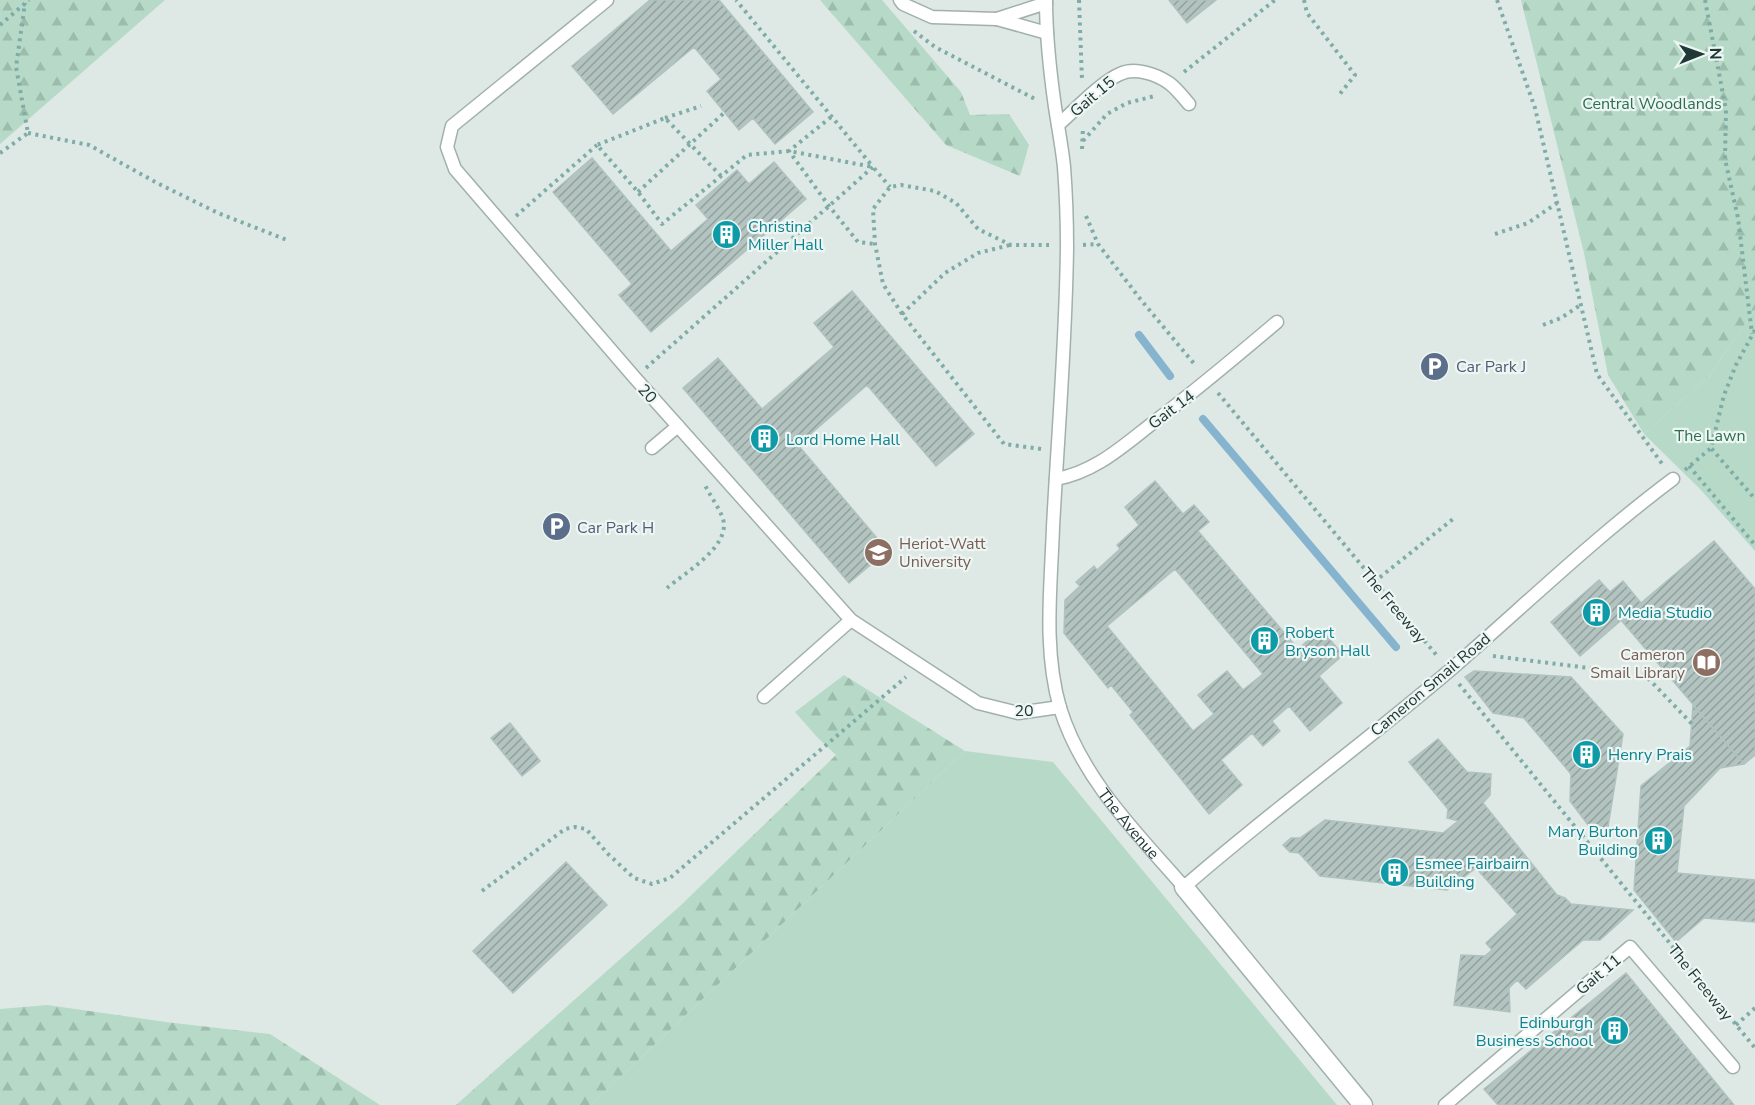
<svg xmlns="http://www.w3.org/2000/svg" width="1755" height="1105" viewBox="0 0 1755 1105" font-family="'Nunito Sans',sans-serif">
<defs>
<pattern id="forest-firs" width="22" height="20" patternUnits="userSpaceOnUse" patternTransform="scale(1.5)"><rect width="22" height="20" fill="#b6dac7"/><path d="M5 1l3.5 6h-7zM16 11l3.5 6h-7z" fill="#9cbcac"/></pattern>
<pattern id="building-hatch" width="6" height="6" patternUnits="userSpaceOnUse" patternTransform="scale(1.5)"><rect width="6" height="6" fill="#b3c4c0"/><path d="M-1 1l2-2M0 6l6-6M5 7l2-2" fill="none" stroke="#91a09d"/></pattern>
</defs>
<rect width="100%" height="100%" fill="#dee9e6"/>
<path fill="url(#forest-firs)" d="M0 0H165L0 144Z
M820 0H882L961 92 970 115 1009 114 1029 145 1020 176 946 145Z
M1521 0H1755V310L1709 376 1644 434 1608 375 1584 253Z
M844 675 965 751 591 1105H456L680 906 836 755 817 737 795 712Z
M47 1005 166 1022 270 1034 380 1105H0V1009Z"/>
<path fill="#b6dac7" d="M1755 310V551L1701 490 1644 434 1709 376Z
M965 751 1053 762 1337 1105H591Z"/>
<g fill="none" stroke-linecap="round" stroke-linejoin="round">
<path stroke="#86b4ce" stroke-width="8" d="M1139 335 1170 376
M1203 419 1396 647"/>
</g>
<path fill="url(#building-hatch)" stroke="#b0c2bf" stroke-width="1.5" fill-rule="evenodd" d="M650 0H719L813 112 775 144 753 118 739 130 707 91 721 79 694 47 613 114 572 66Z
M1169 0H1216L1187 23Z
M592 158 671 251 708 219 696 205 737 170 749 184 774 162 806 199 651 332 619 295 632 284 553 192Z
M852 291 974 434 936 466 867 385 798 445 882 544 868 556 874 562 849 583 683 388 718 358 762 409 834 347 814 323Z
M1155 481 1183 514 1194 505 1209 522 1198 531 1298 649 1321 629 1343 655 1319 676 1342 703 1310 731 1289 706 1272 721 1280 731 1263 746 1252 733 1221 760 1242 785 1209 814 1130 715 1133 712 1111 685 1108 688 1064 633 1065 600 1080 586 1076 582 1094 566 1097 570 1120 549 1117 545 1139 525 1125 507ZM1175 569 1263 674 1243 690 1227 671 1198 695 1214 714 1193 731 1107 626Z
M1714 541 1755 589V755L1744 764 1621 620Z
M1599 580 1610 592 1623 581 1641 603 1580 656 1551 622Z
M1474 671 1571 677 1623 734 1608 827 1598 838 1570 801 1571 774 1524 718 1493 713 1465 677Z
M1693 705 1744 764 1720 768 1684 806 1677 873 1755 880V922L1704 918 1676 942 1634 890 1641 786 1690 746Z
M510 723 540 761 522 776 491 738Z
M1438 739 1467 772 1491 774 1490 795 1483 803 1557 895 1565 898 1571 904 1633 910 1600 940H1583L1526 989 1517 980 1509 988 1510 1012 1454 1005 1461 955 1485 956 1492 950 1486 943 1517 914 1476 868 1447 890 1320 876 1299 853 1290 852 1283 845 1291 838H1300L1325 820 1443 833 1458 821 1447 818 1448 809 1409 762Z
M566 862 607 905 513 993 473 951Z
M1626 973 1734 1105H1498L1484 1089Z"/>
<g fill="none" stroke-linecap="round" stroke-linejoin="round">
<defs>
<g id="lane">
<path d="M607 0 452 126 447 147 455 169 635 378 851 620 978 703 1018 713 1060 707"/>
<path d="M900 0 903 4 932 17 997 19 1047 33"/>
<path id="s1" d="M1046 0C1046 36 1050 72 1055 107 1058 127 1062 147 1064 167 1066 193 1067 220 1067 247 1066 340 1058 433 1053 527 1051 587 1043 649 1060 708 1082 779 1136 832 1184 887 1270 812 1362 745 1449 671 1523 607 1594 538 1673 479"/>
<path d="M997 19 1046 3"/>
<path d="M1058 125C1074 111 1101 82 1120 74 1135 67 1156 74 1169 83 1176 88 1183 97 1189 104"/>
<path d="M652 448 678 426"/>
<path d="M1056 479C1097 472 1126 443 1158 419 1199 388 1238 355 1277 322"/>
<path d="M764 697 851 620"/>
<path d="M1445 1105 1630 947 1733 1067"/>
</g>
<path id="street" d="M1184 887 1363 1105"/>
</defs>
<use href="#lane" stroke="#a1b0ae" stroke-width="15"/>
<use href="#street" stroke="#a1b0ae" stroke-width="21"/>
<path stroke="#7faca7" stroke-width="4" stroke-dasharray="3 4.5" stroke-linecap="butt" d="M1079 0 1082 80
M1304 0 1307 13 1355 75 1339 95
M1497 0 1535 108 1597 374 1663 465
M1705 0 1726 110 1725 159 1738 218 1752 334
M0 25 29 0
M914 31 935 47 1035 99
M1184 72 1275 0
M831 117 789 151 829 206 858 242 875 244
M665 118 701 106
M28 133 89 145 157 183 218 213 287 240
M1083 141 1107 114 1127 103 1155 96
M1082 149 1083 127
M0 153 28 133 16 67 25 3
M721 176 665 118 597 145 638 192 662 224 747 155 789 151 873 167 890 187
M638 192 725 112
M516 216 597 145
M1086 216 1098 244 1141 300 1196 366
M1495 234 1528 223 1557 203
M1083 245 1098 244
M902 314 945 273 978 253 1010 245
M1543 325 1561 318 1582 304
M1755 330 1736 365 1724 395 1711 448 1755 499
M646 368 873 167 736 0
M1218 393 1438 657
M1041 449 1004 444 902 314 883 284 875 244 873 209 890 187 901 185 935 191 956 203 978 229 1011 245H1049
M1689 466 1755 545
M1685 470 1711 448
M1374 582 1453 519
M667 588C686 572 731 546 723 519 719 507 710 496 705 485
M1493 656 1645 675 1692 724
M1459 684 1755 1048
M482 891 565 829 575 827 586 829 608 854 634 878 652 884 670 878 906 677
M1736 1025 1755 1008"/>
<use href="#lane" stroke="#fff" stroke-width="12"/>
<use href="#street" stroke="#fff" stroke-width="18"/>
</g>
<defs>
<symbol id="building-disc" viewBox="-11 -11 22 22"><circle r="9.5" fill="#0f9aa8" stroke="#eef6f4"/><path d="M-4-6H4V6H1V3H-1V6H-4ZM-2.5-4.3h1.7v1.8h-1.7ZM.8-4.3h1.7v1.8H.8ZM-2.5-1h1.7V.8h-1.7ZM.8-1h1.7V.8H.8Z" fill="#fff"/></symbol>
<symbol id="parking-disc" viewBox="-11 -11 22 22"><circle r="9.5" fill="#5c6f8a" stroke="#eef6f4"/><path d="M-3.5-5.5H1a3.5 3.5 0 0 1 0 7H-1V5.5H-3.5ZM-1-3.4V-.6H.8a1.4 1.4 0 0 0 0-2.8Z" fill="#fff"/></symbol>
<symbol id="university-disc" viewBox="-11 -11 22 22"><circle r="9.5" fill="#8d6e63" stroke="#eef6f4"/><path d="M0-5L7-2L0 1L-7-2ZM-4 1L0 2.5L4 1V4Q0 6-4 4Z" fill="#fff"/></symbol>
<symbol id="library-disc" viewBox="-11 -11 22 22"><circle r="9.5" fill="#8d6e63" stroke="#eef6f4"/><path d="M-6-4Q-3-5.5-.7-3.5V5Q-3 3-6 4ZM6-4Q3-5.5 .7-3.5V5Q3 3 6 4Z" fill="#fff"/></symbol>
</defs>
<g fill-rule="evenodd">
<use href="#building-disc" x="710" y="218" width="33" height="33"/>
<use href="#parking-disc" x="1418" y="350" width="33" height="33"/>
<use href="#building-disc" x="748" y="422" width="33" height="33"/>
<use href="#parking-disc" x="540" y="510" width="33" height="33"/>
<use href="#university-disc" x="862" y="536" width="33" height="33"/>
<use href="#building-disc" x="1580" y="596" width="33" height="33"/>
<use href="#building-disc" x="1248" y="624" width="33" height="33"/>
<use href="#library-disc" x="1690" y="646" width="33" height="33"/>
<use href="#building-disc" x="1570" y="738" width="33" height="33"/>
<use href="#building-disc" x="1642" y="824" width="33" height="33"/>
<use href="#building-disc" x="1378" y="856" width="33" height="33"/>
<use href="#building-disc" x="1598" y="1014" width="33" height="33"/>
</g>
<g text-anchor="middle" stroke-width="4.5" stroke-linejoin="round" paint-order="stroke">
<g font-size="16" fill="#203836" stroke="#eef6f4">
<text transform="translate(1092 96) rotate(-40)" y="6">Gait 15</text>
<text transform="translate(648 393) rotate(48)" y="6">20</text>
<text transform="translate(1171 409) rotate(-37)" y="6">Gait 14</text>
<text transform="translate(1394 605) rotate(50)" y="6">The Freeway</text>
<text transform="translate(1430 684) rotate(-40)" y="6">Cameron Smail Road</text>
<text x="1024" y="716">20</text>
<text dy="6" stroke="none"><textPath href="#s1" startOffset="846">The Avenue</textPath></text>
<text transform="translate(1598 974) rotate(-40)" y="6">Gait 11</text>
<text transform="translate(1701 982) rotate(51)" y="6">The Freeway</text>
</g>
<g font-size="16" fill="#2b6e52" stroke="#eef6f4">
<text x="1652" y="109">Central Woodlands</text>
<text x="1710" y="441">The Lawn</text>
</g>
<g font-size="16" fill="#0d838f" stroke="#eef6f4" text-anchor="start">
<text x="748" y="232">Christina<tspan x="748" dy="18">Miller Hall</tspan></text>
<text x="786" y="445">Lord Home Hall</text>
<text x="1618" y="618">Media Studio</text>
<text x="1285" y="638">Robert<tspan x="1285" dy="18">Bryson Hall</tspan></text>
<text x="1608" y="760">Henry Prais</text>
<text x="1638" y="837" text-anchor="end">Mary Burton<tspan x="1638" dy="18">Building</tspan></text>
<text x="1415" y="869">Esmee Fairbairn<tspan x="1415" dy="18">Building</tspan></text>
<text x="1593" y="1028" text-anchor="end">Edinburgh<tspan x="1593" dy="18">Business School</tspan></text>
</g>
<g font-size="16" fill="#4e5e75" stroke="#eef6f4" text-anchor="start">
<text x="1456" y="372">Car Park J</text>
<text x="577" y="533">Car Park H</text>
</g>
<g font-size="16" fill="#785e54" stroke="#eef6f4" text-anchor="start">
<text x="899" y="549">Heriot-Watt<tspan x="899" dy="18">University</tspan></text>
<text x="1685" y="660" text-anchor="end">Cameron<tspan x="1685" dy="18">Smail Library</tspan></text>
</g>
</g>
<g transform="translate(1701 54) rotate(89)" stroke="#eef6f4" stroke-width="4.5" paint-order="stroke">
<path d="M0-4.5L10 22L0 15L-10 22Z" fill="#203836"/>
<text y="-9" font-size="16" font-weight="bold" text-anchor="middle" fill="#203836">N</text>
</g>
</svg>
